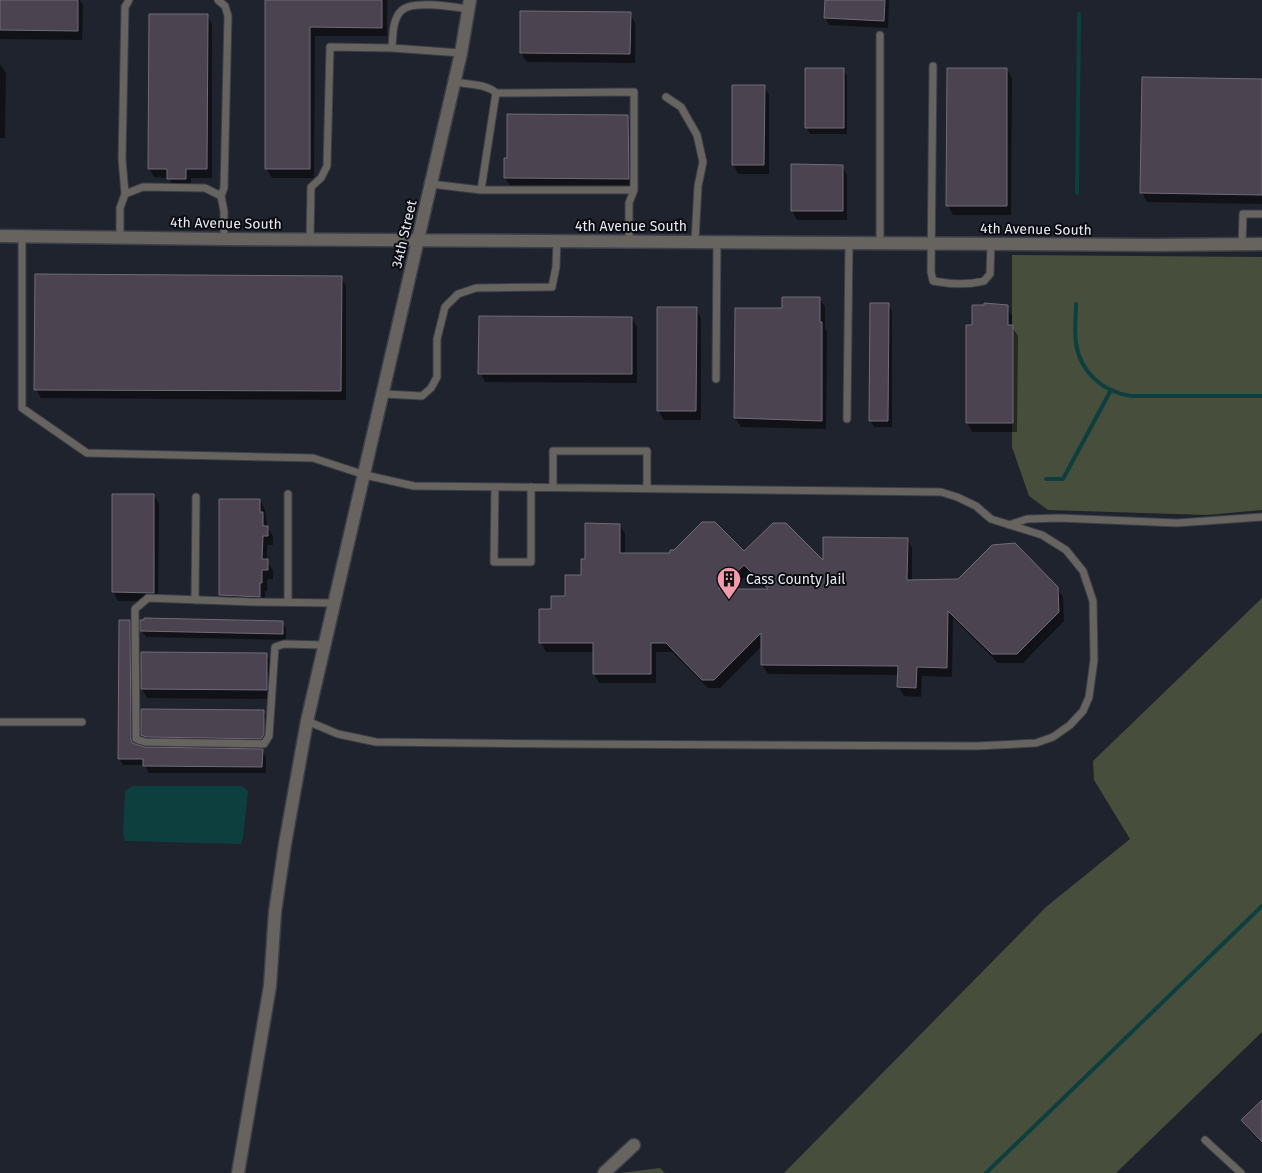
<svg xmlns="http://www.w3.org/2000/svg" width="1262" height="1173" viewBox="0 0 1262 1173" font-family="'Fira Sans',sans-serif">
<rect width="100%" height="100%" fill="#1f232e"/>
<path fill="#474e3b" d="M1012 255 1262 257V510L1207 515 1048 510 1029 496 1012 447Z
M1262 598V1032L1116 1173H784L1046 907 1130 839 1094 780 1093 761Z
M660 1168 665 1173H620Z"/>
<path fill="#0d3f3f" d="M132 786H242L248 791 243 837 241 844 125 841 123 833 125 791Z"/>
<path fill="#0007" fill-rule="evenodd" d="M0 0H80L83 5 82 40 0 39Z
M266 0H387V36H315L314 178H272L266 168Z
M826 0H889L888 28 829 25 825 18Z
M630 13 635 23V63L527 62 521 53Z
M207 15 212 24V178H191V188H174L169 178 154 177 149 168Z
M0 64 6 73 5 138H0Z
M843 69 847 76V134H810L806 127Z
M1007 69 1012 78 1011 215H953L948 205Z
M1262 80V204L1147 202 1142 193Z
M764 86 769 95V174H738L733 164Z
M627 116 633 125V188L511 187 505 178Z
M842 166 847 175V220H797L792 211Z
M341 277 346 286V400L41 398 36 389Z
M819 298 825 307V328L827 332 826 429 741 427 735 418 736 309H783Z
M888 304 892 311V427H874L870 420Z
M1007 307 1012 316V327L1018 336 1017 432H972L967 423 974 326Z
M696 308 701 318V420H664L658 411Z
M632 318 637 327V383L485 382 480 373Z
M114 495H154L159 504 158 601H118L113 592Z
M260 500 265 510 267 526 273 536V545H267V561L273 570V579H267V591H265V606L225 604 220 595Z
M620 525 625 534V554L744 553 824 563 907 539 912 548V581L1057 588 1063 597 1064 621 1023 663H998L953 618 952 677 922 676 921 697 904 696 899 687V675L768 674 762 665V646L720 688H708L672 652H656V683H599L594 674V652H546L541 643 552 611 566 597 583 576 586 560ZM749 573 767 590H732Z
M129 621 133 628 134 745 145 749 262 751 266 757V773H149L145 765H123L119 758Z
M282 622 286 629V640L146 637 142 631Z
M142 653 266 654 272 663 271 699 147 698 142 689Z
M263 711 269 720 266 747 152 746 148 744 143 735Z
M1262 1103V1144L1248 1129 1243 1120Z"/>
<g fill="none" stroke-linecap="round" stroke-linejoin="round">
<path stroke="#0d3f3f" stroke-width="4" d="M1077 193 1079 14
M1076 304C1076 316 1074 330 1076 343 1080 372 1103 392 1131 396H1262
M1046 479H1063L1111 390
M986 1173 1262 906"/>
</g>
<path fill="#4b4450" stroke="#716a78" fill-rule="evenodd" d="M0 0H78V31L0 30Z
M265 0H382V28L310 27V169H265Z
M825 0H885L884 21 824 18Z
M520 11 631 12 630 54 520 53Z
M149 14H208L207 169H186V179H167V169H148Z
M805 68H844V128H805Z
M947 68H1007V206H946Z
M1142 77 1262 79V195L1140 193Z
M732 85H765L764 165H732Z
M507 114 628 115 629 179 504 178V158H507Z
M791 164 843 165V211H791Z
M35 274 342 276 341 391 34 390Z
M782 297H820V322H822V421L734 418 735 308H782Z
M870 303H889L888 421H869Z
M984 303 1008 305V325H1013V423H966V325H972V305H984Z
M657 307H697L696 411H657Z
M479 316 632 317V374H478Z
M112 494H154V593L112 592Z
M219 499H260V512H263V526H268V536H263L262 559H268V570H262V583H260V597L219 595Z
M702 522H715L744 551 773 523H786L823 560V537L908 538 907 580 958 579 992 545 1015 543 1058 587 1059 612 1017 654H992L948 611 947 668 917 667 916 688 897 687 898 666 761 665V633L714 680H702L666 643H651V674H593V643H539V609H551V596H565V575H581V559H585V523L620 524V553H670V550H674ZM744 565 768 589H719Z
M144 618 283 621V634L140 631V620H144Z
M119 620H130L131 739 132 743 145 747 263 749 262 767 143 766V759H118Z
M141 652 267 653V690L141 689Z
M141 709 264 710V734L261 739 146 737 141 735Z
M1262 1100V1142L1241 1120Z"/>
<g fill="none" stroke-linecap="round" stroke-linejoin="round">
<defs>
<path id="lane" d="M218 0 225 6 228 16 224 188 221 196
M880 35V243
M392 48C393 36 392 19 402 10 414 0 453 7 469 9
M933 66 931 272 933 281C949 284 968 285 984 281L990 274 991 244
M454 82C466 84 487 84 496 93L481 190
M496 93 634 92V190L629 203V241
M666 97 681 107 697 135 703 162 698 186 695 241
M431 184 481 190H634
M125 194 122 159 125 7 129 0
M22 236V408L87 453 313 458 365 475 414 486 941 492 957 497 976 506 991 519 1042 535 1066 550 1083 571 1093 601 1094 660 1089 697 1083 711 1070 725 1053 737 1036 743 977 746 565 744 376 742 338 734 307 721
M120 237V208L125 194 143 187 205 188 221 196 224 211V239
M310 239 311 187 321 178 327 166 330 47 392 48 461 53
M1242 245 1243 214H1262
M716 379 717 241
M384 394 422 396 431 388 437 377V339L445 307 458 294 476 288 552 287 556 267 557 240
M847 419 849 242
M495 487 494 562H531V487
M553 487V451H647V488
M1009 525 1027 519 1059 518 1177 523 1262 517
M195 600 196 497
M288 602V494
M325 645 284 644 275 647 269 736 264 744 145 742 136 739 135 609 148 598 253 602 335 603
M0 722H82
M1205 1140 1241 1173"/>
<path id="street" d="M0 236 224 239 1154 245 1262 244
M238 1173 270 986 275 912 285 844 307 721 461 53 470 0
M604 1173 634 1145"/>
</defs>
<use href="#lane" stroke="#3b3f49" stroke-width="9"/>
<use href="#street" stroke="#3b3f49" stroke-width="15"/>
<use href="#lane" stroke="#67635e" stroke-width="7"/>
<use href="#street" stroke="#67635e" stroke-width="12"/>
</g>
<defs>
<symbol id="building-pin" viewBox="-11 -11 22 30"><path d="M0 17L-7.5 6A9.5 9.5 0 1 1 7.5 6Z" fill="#f39aab" stroke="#0b0c11"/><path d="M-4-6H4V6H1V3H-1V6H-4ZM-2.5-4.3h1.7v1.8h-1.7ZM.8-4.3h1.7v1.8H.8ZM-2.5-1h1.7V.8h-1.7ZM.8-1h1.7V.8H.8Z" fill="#111"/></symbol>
</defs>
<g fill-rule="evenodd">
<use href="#building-pin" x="715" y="565" width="28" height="38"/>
</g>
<g text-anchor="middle" stroke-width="4" stroke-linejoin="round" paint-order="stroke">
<g font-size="14" fill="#e7eaf2" stroke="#0b0c11">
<text transform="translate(226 223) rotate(1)" y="5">4th Avenue South</text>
<text x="631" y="231">4th Avenue South</text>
<text transform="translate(1036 229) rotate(1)" y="5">4th Avenue South</text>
<text transform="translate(404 234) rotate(-77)" y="5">34th Street</text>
</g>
<g font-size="14" fill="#e7eaf2" stroke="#0b0c11" text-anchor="start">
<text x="746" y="584">Cass County Jail</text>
</g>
</g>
</svg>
